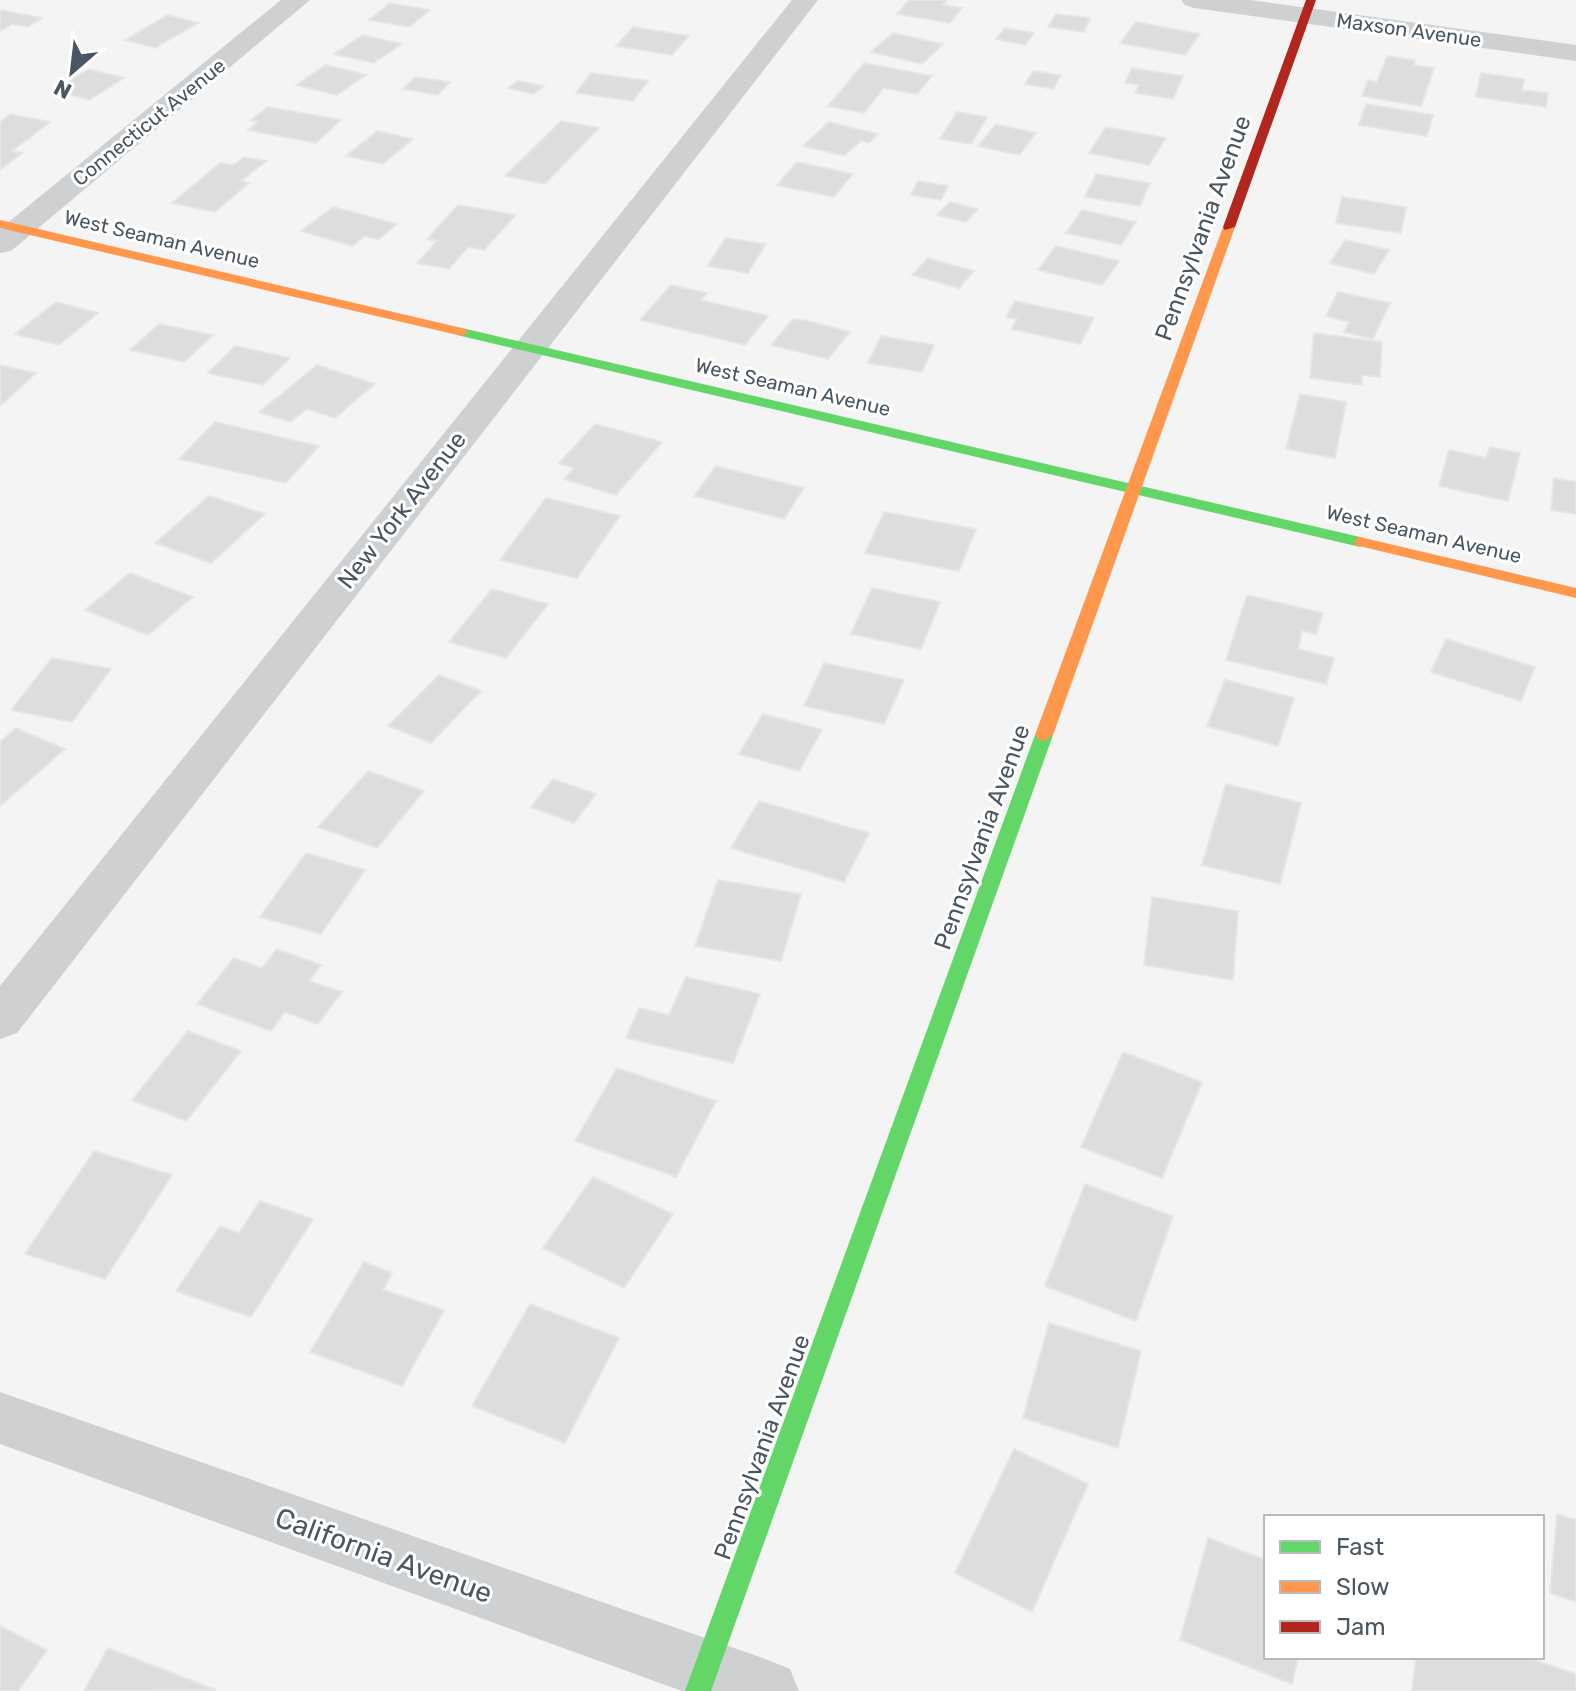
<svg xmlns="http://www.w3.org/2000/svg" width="1576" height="1691" viewBox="0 0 1576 1691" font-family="Rubik,sans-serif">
<rect width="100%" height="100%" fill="#f4f4f4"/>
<path fill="#ddddde" stroke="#e5e6e7" stroke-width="2" d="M909 0H947L943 5 962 8 950 23 897 14Z
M390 3 430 10 409 27 369 20Z
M0 10 42 18 28 27 12 24 0 31Z
M1056 14 1090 18 1084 32 1048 27Z
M168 15 198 23 155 48 125 40Z
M1136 22 1200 34 1185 55 1120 43Z
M633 27 689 36 672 55 616 46Z
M1005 28 1034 33 1025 45 996 39Z
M893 33 943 44 922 64 871 52Z
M363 35 401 44 374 63 334 54Z
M1387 56 1415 60 1414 65 1434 68 1421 106 1362 96 1368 80 1377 82Z
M864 63 932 76 917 94 884 88 864 113 828 106Z
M326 65 366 75 337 95 296 85Z
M1132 68 1183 76 1173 99 1135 93 1139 85 1125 83Z
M89 69 124 78 89 100 53 90Z
M1033 71 1061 75 1053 89 1025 84Z
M591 73 648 81 633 101 576 93Z
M1481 73 1524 79 1522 90 1548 93 1546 107 1476 97Z
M415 77 450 82 438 95 403 89Z
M518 81 544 86 534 94 508 88Z
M1366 104 1433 115 1427 136 1359 125Z
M268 107 341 120 316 143 248 130 258 122 251 120Z
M957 112 987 117 971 144 940 139Z
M10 114 50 122 12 151 22 153 0 170V122Z
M561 121 599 128 545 184 505 176Z
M829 122 878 134 869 143 861 141 844 156 803 146Z
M996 124 1036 133 1019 155 978 146Z
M1106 127 1166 138 1149 165 1089 153Z
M377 131 413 139 383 164 346 156Z
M244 157 266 161 241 181 249 183 215 212 172 203 220 163 234 165Z
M797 162 853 174 834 197 777 185Z
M1096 174 1150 183 1140 206 1085 197Z
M918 181 948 186 941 200 911 195Z
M1342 197 1406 207 1401 233 1336 223Z
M950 202 978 209 966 222 937 215Z
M458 205 516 215 484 250 468 247 449 269 417 263 437 241 427 239Z
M333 207 397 224 378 240 365 236 352 246 301 231Z
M1082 210 1136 222 1121 245 1066 233Z
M726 238 766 244 748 273 707 266Z
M1345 240 1389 250 1374 274 1330 263Z
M1056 246 1119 261 1102 285 1038 270Z
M928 258 974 271 959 288 912 275Z
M671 285 707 293 701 300 768 316 745 345 640 320Z
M1338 292 1390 303 1373 339 1344 332 1349 322 1326 316Z
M1015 301 1094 318 1080 344 1011 329 1017 319 1006 317Z
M56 302 98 313 59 345 15 334Z
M793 319 809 321 850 332 828 359 771 345Z
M159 324 213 335 184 362 130 350Z
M1314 333 1382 342 1380 377 1362 375V385L1310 378Z
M881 336 934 345 922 372 868 363Z
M235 346 290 358 263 385 208 373Z
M0 365 36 373 0 406Z
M317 365 375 384 335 418 307 409 290 422 259 412Z
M1300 394 1346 402 1335 458 1286 449Z
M215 422 319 446 286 483 179 459Z
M595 424 662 442 616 495 564 479 574 468 559 463Z
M1490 447 1520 453 1508 501 1439 486 1449 450 1486 458Z
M716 466 804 488 784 519 694 496Z
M1554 478 1576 482V514L1551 510Z
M209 496 265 514 211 563 155 543Z
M546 498 620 516 577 578 500 560Z
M884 512 976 529 959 571 865 553Z
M130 573 193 597 148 635 85 610Z
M872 588 940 602 921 649 851 634Z
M492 589 548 604 506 658 449 642Z
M1247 595 1323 613 1316 634 1302 631 1298 649 1334 658 1326 684 1226 660Z
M1446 639 1535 667 1521 701 1431 672Z
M52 658 111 669 72 722 11 710Z
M824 663 904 680 884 724 804 706Z
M439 675 481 691 431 743 388 726Z
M1225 680 1294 698 1278 746 1207 726Z
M763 714 822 730 799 771 739 754Z
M16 728 65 749 0 806V742Z
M368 771 424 791 377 848 318 827Z
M553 779 596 794 574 823 531 807Z
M1226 784 1301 803 1280 884 1202 865Z
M759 801 869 833 844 882 731 848Z
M306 853 365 870 321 934 260 917Z
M718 880 801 894 781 961 695 946Z
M1152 897 1238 911 1233 980 1144 965Z
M277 949 321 965 309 981 342 992 318 1024 285 1012 271 1031 197 1004 234 958 262 968Z
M686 977 760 994 733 1063 626 1038 639 1008 669 1015Z
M188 1031 241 1051 186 1121 132 1100Z
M1123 1052 1202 1082 1162 1178 1081 1147Z
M617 1068 716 1101 676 1177 575 1141Z
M94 1151 172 1175 105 1279 25 1254Z
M593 1177 673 1214 624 1288 543 1248Z
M1085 1184 1173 1216 1136 1321 1045 1286Z
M260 1201 313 1219 251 1317 176 1291 220 1226 239 1233Z
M364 1262 392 1273 383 1290 444 1310 402 1386 310 1352Z
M530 1304 619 1338 565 1443 472 1406Z
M1049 1323 1141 1351 1118 1448 1023 1418Z
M1014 1449 1088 1484 1032 1612 955 1573Z
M1557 1514 1576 1520V1602L1550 1593Z
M1208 1538 1266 1560V1657H1298L1292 1684 1180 1640Z
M0 1626 47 1650 18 1691H0Z
M108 1648 216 1690 84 1691Z
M1416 1657H1526L1576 1674V1691H1412Z"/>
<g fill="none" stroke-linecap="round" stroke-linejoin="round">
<path fill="#ced0d2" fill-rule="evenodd" d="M281 0H310L11 251 0 253V229Z
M792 0H818L17 1033 0 1039V986Z
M1181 0H1250L1576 45V61L1194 8 1185 5Z
M0 1392 768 1660 790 1669 799 1691H682L0 1444Z"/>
<path fill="#63d668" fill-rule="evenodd" d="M462 328 1360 537 1368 542 1360 547 457 335 455 332Z
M1044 729 1053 735 711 1691H685L1035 735Z"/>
<path fill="#ff974d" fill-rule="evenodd" d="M0 220 462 328 469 332 462 336 0 228Z
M1229 223 1235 227 1053 735 1044 741 1038 739 1035 735 1223 227Z
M1360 537 1576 588V598L1355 545V539Z"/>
<path fill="#b3261e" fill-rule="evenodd" d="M1306 0H1316L1235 227 1225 230 1223 227Z"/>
</g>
<g text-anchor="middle" stroke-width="6" stroke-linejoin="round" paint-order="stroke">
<g font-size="20" fill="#4a5661" stroke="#fff">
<text transform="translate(1409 30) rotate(8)" y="7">Maxson Avenue</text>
<text transform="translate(149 122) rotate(-39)" y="7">Connecticut Avenue</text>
<text transform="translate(162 239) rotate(13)" y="7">West Seaman Avenue</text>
<text transform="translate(793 387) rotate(13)" y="7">West Seaman Avenue</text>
<text transform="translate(1424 534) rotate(13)" y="7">West Seaman Avenue</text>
</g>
<g font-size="24" fill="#4a5661" stroke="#fff">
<text transform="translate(1203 228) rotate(-70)" y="8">Pennsylvania Avenue</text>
<text transform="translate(402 510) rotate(-52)" y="8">New York Avenue</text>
<text transform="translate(982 837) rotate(-70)" y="8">Pennsylvania Avenue</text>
<text transform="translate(762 1447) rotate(-70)" y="8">Pennsylvania Avenue</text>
</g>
<g font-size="28" fill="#4a5661" stroke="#fff">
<text transform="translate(384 1555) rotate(20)" y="10">California Avenue</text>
</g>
</g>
<rect x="1264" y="1515" width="280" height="144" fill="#ffffff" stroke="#b7bbc0" stroke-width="2"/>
<rect x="1280" y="1541" width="40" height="12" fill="#63d668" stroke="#b7bbc0" stroke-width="2"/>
<text x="1336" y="1555" font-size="24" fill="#4a5661">Fast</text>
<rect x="1280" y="1581" width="40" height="12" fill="#ff974d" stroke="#b7bbc0" stroke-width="2"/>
<text x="1336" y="1595" font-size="24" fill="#4a5661">Slow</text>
<rect x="1280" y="1621" width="40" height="12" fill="#b3261e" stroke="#b7bbc0" stroke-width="2"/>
<text x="1336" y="1635" font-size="24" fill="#4a5661">Jam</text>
<g transform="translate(72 72) rotate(208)" stroke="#ffffff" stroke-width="6" paint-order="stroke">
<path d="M0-6L14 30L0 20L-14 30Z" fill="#4a5661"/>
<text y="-12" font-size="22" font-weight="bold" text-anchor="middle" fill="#4a5661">N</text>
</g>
</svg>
